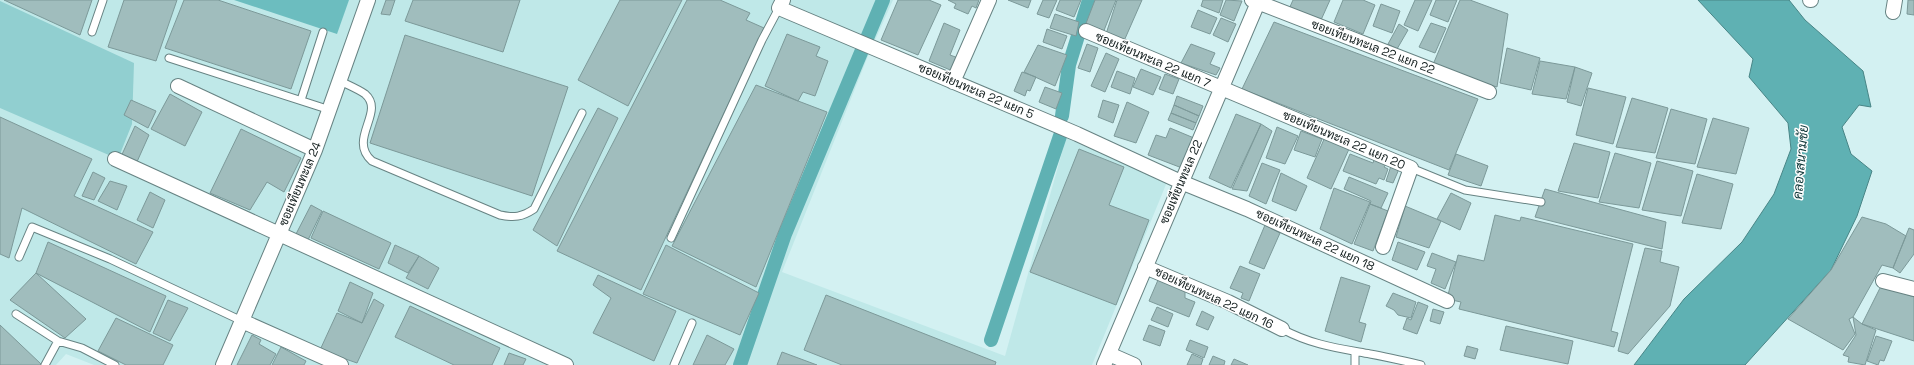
<svg xmlns="http://www.w3.org/2000/svg" width="1914" height="365" viewBox="0 0 1914 365" font-family="'Space Grotesk',Sarabun,sans-serif">
<rect width="100%" height="100%" fill="#d3f1f2"/>
<path fill="#bfe8e8" d="M0 0H893L868 56 782 272 1005 356 1066 138 1167 182 1092 365H94L66 354 56 365H0Z"/>
<path fill="#91cfd0" d="M0 1 134 63 132 124 118 159 0 108Z"/>
<path fill="#6cbdbf" d="M234 0H349L337 34Z"/>
<path fill="#5fb1b3" stroke="#488586" d="M1698 0H1789L1805 20 1863 71 1871 107 1859 105 1842 127 1851 154 1872 171 1857 216 1831 270 1745 365H1634L1684 299 1742 242 1774 194 1791 149 1788 123 1749 77 1753 59Z"/>
<g fill="none" stroke-linecap="round" stroke-linejoin="round">
<path stroke="#5fb1b3" stroke-width="14" d="M1062 116 1069 65 1089 0
M991 340 1060 136
M740 365 785 234 883 0"/>
</g>
<path fill="#a0bdbd" stroke="#7c9999" d="M4 0H92L80 35Z
M124 0H177L156 61 108 47Z
M184 0H218L311 31 291 89 165 48Z
M386 0H395L390 15 381 14Z
M413 0H520L503 52 405 21Z
M620 0H682L628 106 578 80Z
M687 0H720L750 13 746 20 764 28 641 290 557 251Z
M898 0H929L941 5 918 55 881 40Z
M948 0H979L976 8 972 6 968 14 954 8 956 4Z
M1008 0H1031L1028 8Z
M1043 0H1057L1049 18 1037 14Z
M1060 0H1081L1074 17 1056 10Z
M1095 0H1116L1103 33 1085 26Z
M1117 0H1142L1124 41 1106 34Z
M1203 0H1223L1219 13 1201 6Z
M1226 0 1242 1 1234 21 1220 15Z
M1293 0H1330L1321 20 1289 9Z
M1343 0H1363L1375 5 1363 34 1334 22Z
M1415 0H1432L1418 31 1404 25Z
M1436 0H1457L1448 22 1430 15Z
M1460 0H1470L1508 14 1497 87 1432 67Z
M1908 0H1914V15L1907 14Z
M1381 4 1400 11 1392 33 1373 26Z
M1198 10 1217 18 1210 34 1191 27Z
M1055 14 1079 22 1076 36 1050 28Z
M1221 18 1236 24 1228 42 1213 35Z
M1274 22 1478 99 1449 170 1242 89Z
M944 23 960 30 950 55 961 59 955 72 929 61Z
M1431 23 1446 28 1435 53 1419 47Z
M1399 24 1408 30 1397 49 1388 44Z
M1047 29 1067 36 1062 49 1043 42Z
M787 34 820 47 816 56 828 61 815 96 803 92 798 101 765 86Z
M405 35 568 87 532 196 370 143Z
M1087 44 1098 48 1090 72 1078 68Z
M1191 44 1215 53 1210 64 1220 68 1216 75 1181 63Z
M1038 45 1067 55 1055 86 1024 72Z
M1507 48 1540 58 1531 90 1500 83Z
M1106 53 1119 59 1105 92 1091 86Z
M1540 61 1575 67 1566 99 1532 94Z
M1575 67 1592 73 1581 106 1567 102Z
M1141 69 1161 77 1153 95 1133 87Z
M1117 71 1135 78 1130 94 1111 87Z
M1022 72 1036 77 1030 91 1027 90 1025 96 1014 91Z
M1165 74 1179 79 1173 94 1159 89Z
M756 85 827 112 756 287 672 246Z
M1045 87 1062 93 1056 109 1039 102Z
M1588 88 1626 97 1613 144 1576 135Z
M170 94 202 112 185 146 151 129Z
M1177 96 1203 106 1199 116 1174 105Z
M1632 98 1668 108 1655 153 1616 147Z
M131 100 156 111 148 128 124 115Z
M1103 100 1119 105 1113 123 1098 117Z
M1127 102 1149 112 1136 143 1114 136Z
M1174 105 1199 116 1196 123 1171 113Z
M598 108 618 118 557 246 533 230Z
M1671 109 1707 119 1695 164 1656 158Z
M1171 113 1196 123 1193 130 1168 120Z
M1236 114 1261 124 1231 188 1209 178Z
M0 117 92 159 74 196 153 232 136 264 22 208 9 258 0 254Z
M1713 118 1749 128 1736 174 1697 167Z
M1261 124 1272 131 1247 191 1232 189Z
M135 126 149 135 136 164 119 161Z
M1277 127 1298 136 1285 164 1266 158Z
M1170 128 1194 138 1182 168 1148 155 1156 135 1166 138Z
M241 129 301 158 284 192 267 182 250 210 210 193Z
M1301 131 1322 139 1315 157 1294 150Z
M1325 137 1349 149 1331 189 1307 178Z
M1574 143 1610 152 1598 198 1558 191Z
M1079 149 1124 167 1109 205 1149 220 1116 305 1030 272Z
M1615 153 1651 163 1639 208 1599 202Z
M1350 154 1373 163 1374 160 1386 164 1384 167 1388 169 1384 180 1379 178 1376 184 1343 171Z
M1456 154 1488 166 1481 186 1448 175Z
M1657 161 1693 171 1681 216 1642 210Z
M1262 163 1280 170 1266 204 1249 196Z
M1391 166 1399 169 1393 183 1386 181Z
M93 172 105 178 94 200 82 196Z
M1281 173 1307 186 1296 211 1272 201Z
M1697 174 1733 184 1721 229 1682 223Z
M1349 177 1388 193 1381 208 1370 204 1371 201 1344 189Z
M110 181 127 186 117 210 98 201Z
M1334 188 1370 202 1352 244 1320 229Z
M1545 189 1666 222 1662 249 1535 217Z
M150 192 165 200 153 228 137 220Z
M1451 193 1471 203 1460 230 1437 219Z
M1370 204 1388 211 1373 251 1354 244Z
M311 205 322 211 308 240 296 234Z
M1405 206 1441 221 1429 248 1396 237Z
M323 211 391 243 379 269 311 238Z
M1495 215 1520 221 1521 217 1633 244 1611 331 1618 333 1614 347 1459 309 1461 302 1447 299 1458 255 1484 261Z
M1862 217 1886 224 1906 236 1893 268 1882 265 1853 317 1849 319 1855 334 1843 350 1788 319 1831 270Z
M1265 225 1280 233 1264 269 1249 263Z
M1909 228 1914 230V254L1900 273 1893 268Z
M48 242 166 296 150 332 36 273Z
M1398 242 1425 252 1417 270 1392 260Z
M395 245 419 256 408 273 388 263Z
M666 245 759 293 740 335 643 294Z
M1645 248 1662 251 1660 262 1679 267 1670 306 1628 354 1618 351Z
M1432 253 1456 262 1445 289 1431 283 1436 269 1427 266Z
M419 256 439 268 428 289 406 278Z
M1240 266 1260 274 1249 301 1241 298 1243 293 1230 288Z
M36 273 86 319 65 338 10 300Z
M598 275 676 311 654 361 593 333 611 298 593 285Z
M1341 277 1370 286 1359 322 1366 324 1361 342 1325 331Z
M1158 280 1185 290V298L1195 302 1189 317 1149 301Z
M350 282 373 293 362 323 338 311Z
M1881 286 1914 297V341L1862 324Z
M1393 293 1416 302 1411 318 1398 315 1394 310 1386 306Z
M826 295 996 362 995 365H842L804 350Z
M374 299 384 305 357 363 320 350 337 313 362 323Z
M168 300 188 308 170 341 153 333Z
M1418 302 1428 306 1417 334 1403 329 1407 318 1411 320Z
M410 306 500 348 492 365H454L395 337Z
M1157 307 1173 314 1168 327 1151 320Z
M1433 309 1444 312 1440 324 1430 321Z
M1202 311 1214 317 1208 330 1196 325Z
M1853 317 1862 324 1876 330 1865 365 1848 362 1849 357 1843 355 1856 335Z
M116 318 173 345 163 365H126L98 351Z
M0 325 41 364V365H0Z
M1149 325 1165 331 1160 346 1143 340Z
M1506 326 1573 341 1568 364 1500 350Z
M252 335 261 340 259 344 276 354 270 365H237Z
M707 335 734 349 725 365H693Z
M1876 336 1892 341 1884 361 1880 360 1878 365 1867 361Z
M1190 340 1208 347 1204 358 1186 350Z
M1467 346 1478 349 1475 359 1464 356Z
M281 347 306 361 304 365H272Z
M782 352 817 365H777Z
M509 353 526 359 523 365H504Z
M1192 354 1203 359 1201 365H1187Z
M1213 356 1225 361 1224 365H1209Z
M1234 359 1248 365H1231Z"/>
<g fill="none" stroke-linecap="round" stroke-linejoin="round">
<defs>
<path id="lane" d="M92 32 103 0
M169 58 330 110
M340 81C348 85 358 89 365 94 386 112 347 139 372 161L500 215C514 218 522 217 534 209L582 113
M301 100 323 32
M1411 168 1465 190 1541 202
M671 238 762 40 779 8
M19 257 32 227 110 259 242 321
M16 314 58 341 82 348 115 365
M1282 329C1312 345 1337 348 1370 354 1387 357 1404 361 1421 365
M1355 352V365
M45 365 58 341
M674 365 692 323"/>
<path id="street" d="M783 0 779 8 1077 134 1181 182 1247 209 1447 301
M1252 0 1489 92
M1810 0H1811
M1893 12 1895 0
M1086 31 1411 168 1383 247
M953 82 989 0
M178 86 315 150
M115 159 566 365
M1145 267 1228 302 1282 329
M1883 281 1914 289
M242 321 341 365
M1109 354 1134 365
M223 365 315 150 368 0
M1104 365 1259 0"/>
</defs>
<use href="#lane" stroke="#678383" stroke-width="9"/>
<use href="#street" stroke="#678383" stroke-width="16"/>
<use href="#lane" stroke="#fff" stroke-width="7"/>
<use href="#street" stroke="#fff" stroke-width="14"/>
</g>
<g text-anchor="middle" stroke-width="3" stroke-linejoin="round" paint-order="stroke">
<g font-size="12" fill="#121d1d" stroke="#fff">
<text transform="translate(1373 47) rotate(21)" y="4">ซอยเทียนทะเล 22 แยก 22</text>
<text transform="translate(1153 60) rotate(23)" y="4">ซอยเทียนทะเล 22 แยก 7</text>
<text transform="translate(976 91) rotate(23)" y="4">ซอยเทียนทะเล 22 แยก 5</text>
<text transform="translate(1344 140) rotate(23)" y="4">ซอยเทียนทะเล 22 แยก 20</text>
<text transform="translate(1181 182) rotate(-67)" y="4">ซอยเทียนทะเล 22</text>
<text transform="translate(300 184) rotate(-67)" y="4">ซอยเทียนทะเล 24</text>
<text transform="translate(1315 240) rotate(25)" y="4">ซอยเทียนทะเล 22 แยก 18</text>
<text transform="translate(1214 298) rotate(25)" y="4">ซอยเทียนทะเล 22 แยก 16</text>
</g>
<g font-size="13" font-style="italic" fill="#0c3536" stroke="#fff">
<text transform="translate(1800 162) rotate(-85)" y="5">คลองสนามชัย</text>
</g>
</g>
</svg>
